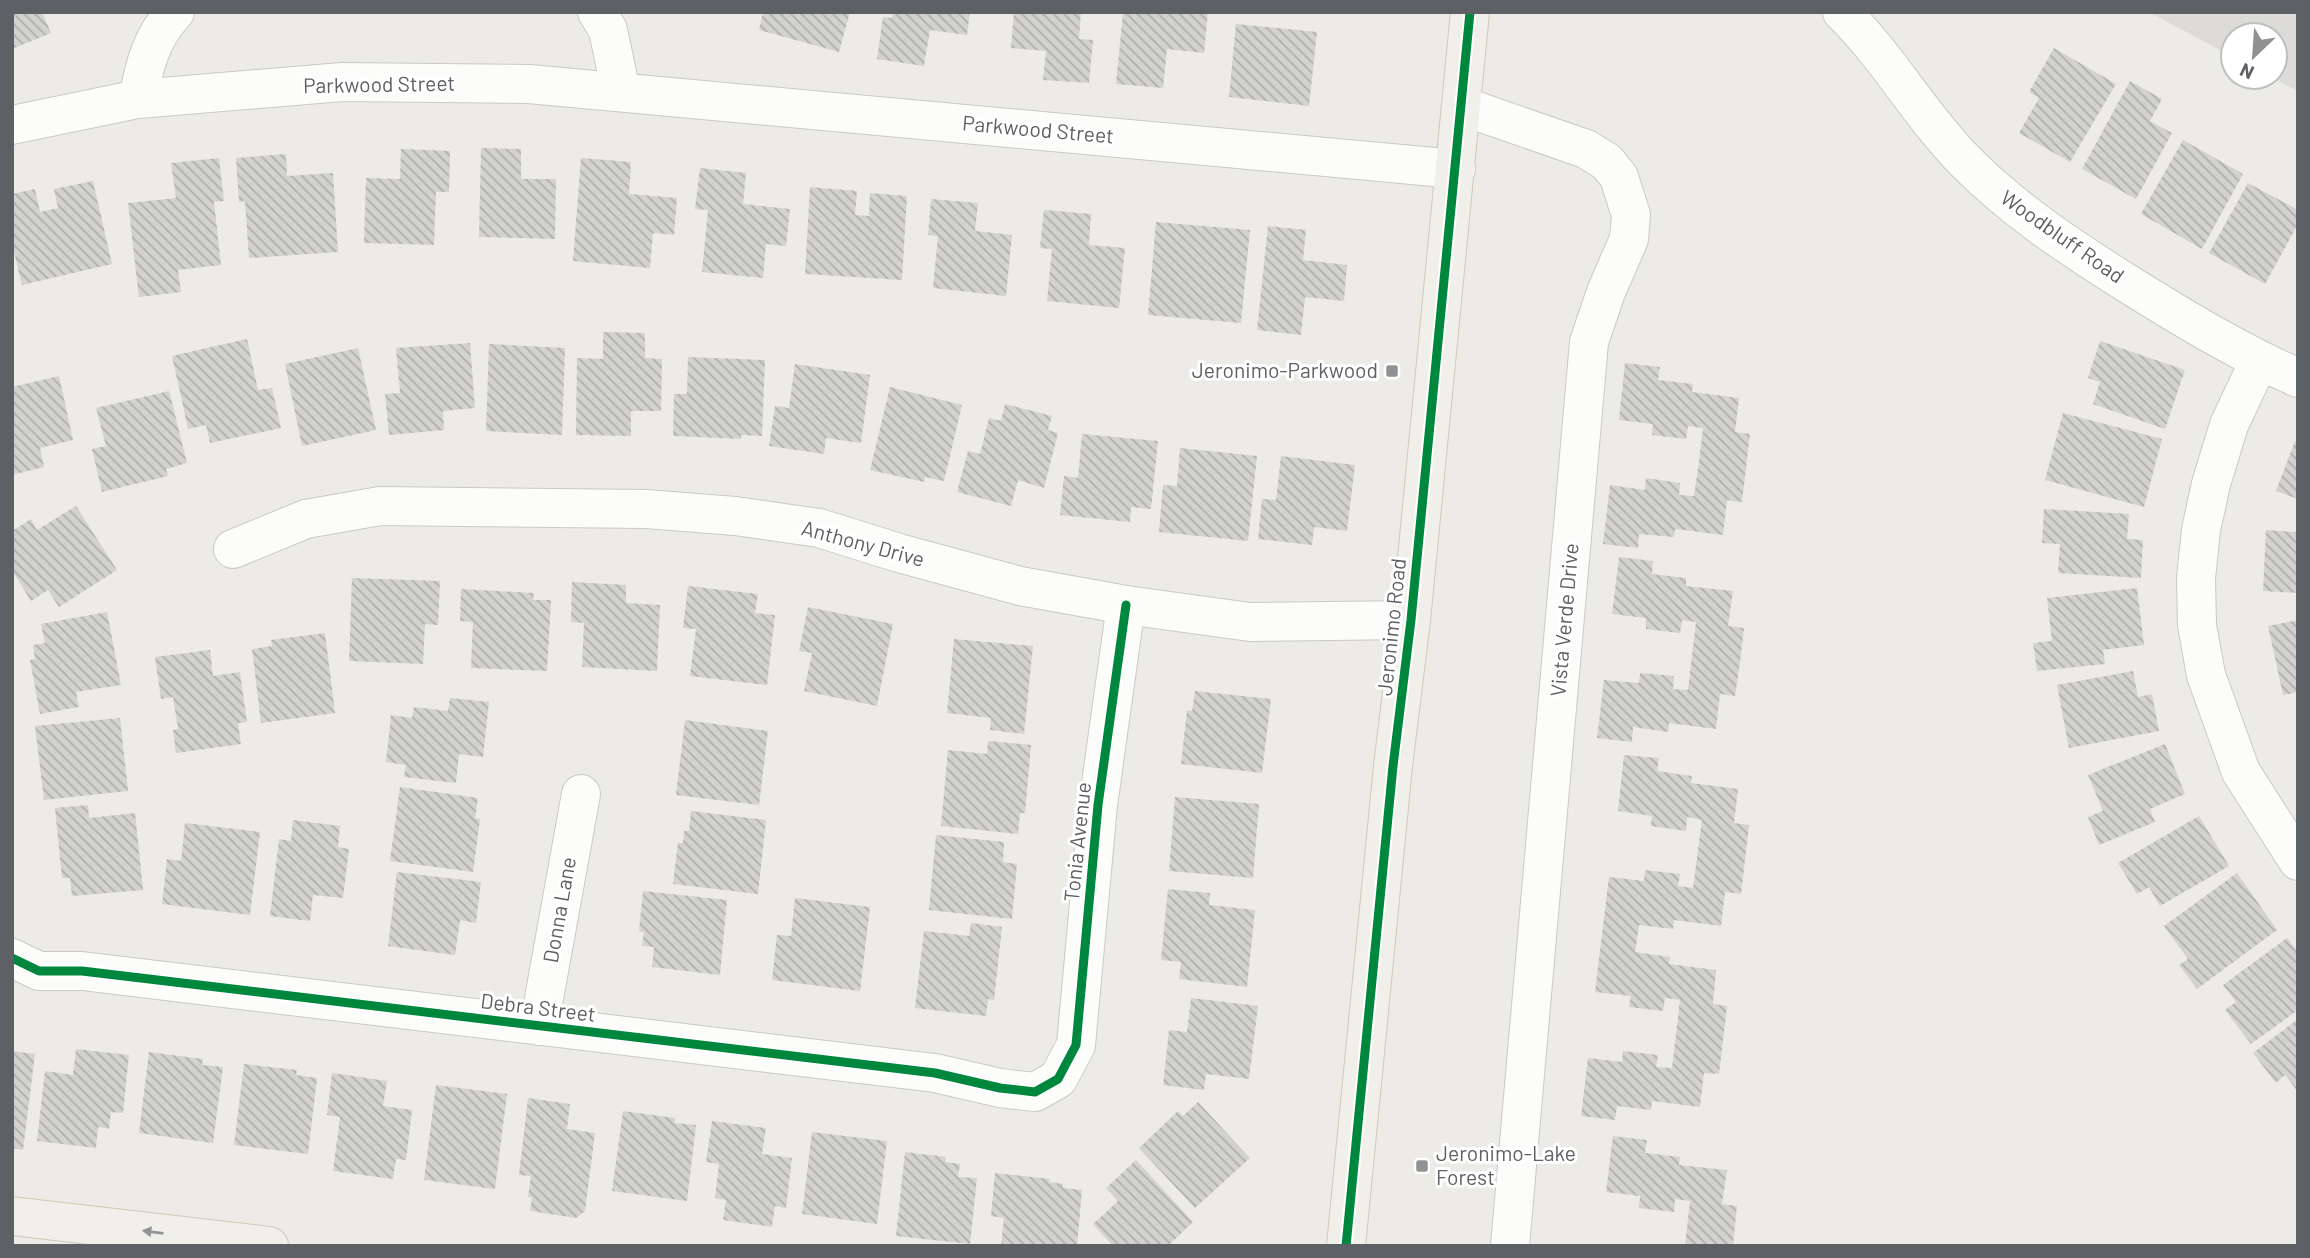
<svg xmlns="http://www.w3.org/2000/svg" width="2310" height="1258" viewBox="0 0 2310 1258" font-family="Barlow,sans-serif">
<defs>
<pattern id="building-back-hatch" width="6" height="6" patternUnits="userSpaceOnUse" patternTransform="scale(1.75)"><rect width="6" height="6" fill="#d3d2d0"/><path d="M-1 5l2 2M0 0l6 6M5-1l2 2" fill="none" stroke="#aeaeac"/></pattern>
</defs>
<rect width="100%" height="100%" fill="#ecebe7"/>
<path fill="#dddbd7" d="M2149 12H2298V91L2271 77H2275V35H2233V57Z"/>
<path fill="url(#building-back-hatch)" d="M12 12H42L51 33 12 49Z
M763 12H850L839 52 759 30Z
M893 12H970L967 35 930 30 924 66 877 59 883 17 892 18Z
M1014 12H1081L1079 39 1093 40 1089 83 1043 80 1046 51 1011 48Z
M1123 12H1208L1204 53 1167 49 1163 88 1116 84Z
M1236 24 1317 32 1309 106 1229 97Z
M2054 48 2116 84 2070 162 2019 133 2039 98 2029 92Z
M2130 81 2162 99 2150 121 2172 133 2136 199 2082 169Z
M2183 140 2243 174 2202 249 2141 214Z
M481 148 521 149V179H556L555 239 479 237Z
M401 149 450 151 449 192H436L434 245 364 243 366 178 400 179Z
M286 154 287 176 333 173 338 252 249 258 245 201 239 202 236 158Z
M219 158 224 201 214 202 221 265 178 270 181 292 139 297 128 203 176 198 171 163Z
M581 158 631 162 629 194 677 198 674 235 653 233 650 268 573 261Z
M700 168 746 173 743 204 790 209 786 246 766 244 763 278 702 272 708 210 695 209Z
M93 181 112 264 22 285 12 243V194L35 189 40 212 58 208 54 189Z
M2248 183 2298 210V224L2265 284 2209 253Z
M810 187 857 191 855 215 869 216 870 193 907 196 902 280 805 274Z
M931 199 978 203 975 231 1012 235 1006 296 933 288 938 236 928 235Z
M1044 210 1091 214 1089 245 1125 248 1119 308 1047 301 1052 249 1040 248Z
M1156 222 1250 230 1241 323 1148 315Z
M1268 226 1306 230 1303 260 1347 265 1344 301 1305 297 1301 335 1257 330Z
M603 332 645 333V358L662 359 661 411H631V436L576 435 577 358 603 359Z
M247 339 258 390 272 388 281 428 210 443 206 425 188 429 172 356Z
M2100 341 2185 370 2165 429 2093 404 2100 382 2088 378Z
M470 343 475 408 443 411 444 430 389 435 385 394 400 393 396 348Z
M489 344 565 348 562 435 486 431Z
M358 348 376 430 302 446 285 364Z
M688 357 765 360 762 436 741 435V439L673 436 674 394H687Z
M1625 363 1660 367 1658 380 1693 384 1692 392 1739 398 1735 432 1750 434 1742 502 1727 500 1723 535 1675 529 1674 537 1639 534 1638 548 1603 544 1610 485 1645 490 1646 478 1680 483 1679 495 1694 496 1699 462 1703 428 1688 426 1686 439 1652 435 1653 424 1619 420Z
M795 364 870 375 861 443 826 438 824 454 769 446 775 406 789 408Z
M59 376 73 440 40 448 44 467 12 475V387Z
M890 387 962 405 944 481 925 477 924 482 870 470Z
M169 391 187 463 166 469 168 476 102 492 92 449 106 446 96 408Z
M1005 404 1052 416 1048 430 1058 433 1044 488 1018 480 1011 506 957 492 968 451 980 454 989 418 1001 421Z
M2063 413 2162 439 2144 507 2045 480Z
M1082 434 1158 441 1151 509 1131 507 1130 522 1060 515 1064 476 1078 478Z
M2295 441 2298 442V499L2276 491Z
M1180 448 1257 456 1248 541 1159 532 1163 485 1177 486Z
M1281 456 1355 465 1347 531 1314 527 1312 545 1258 539 1262 499 1276 500Z
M76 506 117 570 59 607 48 590 31 601 12 570V531L31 519 37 530Z
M2044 509 2129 514 2127 539 2143 540 2141 578 2058 573 2060 544 2042 543Z
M2266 530 2298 532V593L2263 591Z
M1619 557 1653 561 1652 574 1686 578V586L1733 591 1728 626 1744 628 1740 662 1735 696 1720 694 1716 729 1669 723 1668 732 1633 727 1632 742 1597 738 1604 680 1639 683 1640 673 1674 676 1673 689 1688 690 1696 622 1682 620 1680 633 1646 629V618L1612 614Z
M352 578 440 581 438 625 425 624 423 664 349 661Z
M572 582 626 585V603L660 605 657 671 582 667 584 623 571 622Z
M688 586 758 594 755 613 775 615 767 685 690 676 696 629 683 628Z
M2137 588 2144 645 2103 650 2105 664 2037 671 2033 643 2052 641 2047 598Z
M461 589 534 593 533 600H551L547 671 471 668 473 622 460 621Z
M808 607 893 624 877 706 804 691 812 653 799 651Z
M107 612 121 685 76 692 79 707 40 714 30 660 35 659 33 645 45 643 41 624Z
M2298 620V692L2283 695 2268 626Z
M325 633 335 713 261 723 252 649 272 646 271 640Z
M954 639 1033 646 1024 734 990 730 991 718 947 713Z
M210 650 213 676 240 672 247 722 238 723 241 744 176 753 173 730 178 729 173 697 161 699 155 657Z
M2133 671 2138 697 2152 694 2159 731 2069 748 2057 685Z
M1195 691 1271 699 1262 773 1181 764 1187 710 1192 711Z
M450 698 489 702 483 757 459 754 456 783 404 777 406 765 386 762 391 715 412 718 414 707 448 711Z
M120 718 128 791 44 800 35 726Z
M685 720 768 731 759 805 676 795Z
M988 741 1031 745 1025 813H1020L1018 834 941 826 948 750 987 754Z
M2165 744 2185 794 2150 809 2155 822 2099 845 2088 817 2103 811 2088 775Z
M1624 755 1659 758 1657 771 1692 776 1691 783 1738 789 1734 823 1749 825 1741 894 1725 892 1721 926 1674 920 1673 929 1639 925 1637 939 1635 952 1670 957 1669 964 1716 970 1713 1004 1727 1006 1719 1074 1704 1073 1700 1107 1652 1101 1651 1110 1617 1106 1615 1120 1581 1116 1588 1058 1622 1062 1623 1051 1658 1055 1656 1067 1672 1068 1680 1000 1665 998 1663 1011 1629 1007 1631 996 1595 992 1609 877 1644 881 1645 870 1680 874 1678 886 1693 888 1702 820 1687 817 1686 831 1651 826 1652 816 1618 811Z
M400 787 478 798 475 818 480 819 473 872 390 861Z
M1175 797 1259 804 1253 878 1169 871Z
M88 805 89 818 135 813 143 890 72 896 70 878H62L55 808Z
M691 811 766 820 758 894 673 884 678 843H683L684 831H689Z
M2199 816 2229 866 2160 906 2149 887 2137 894 2118 863Z
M293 820 340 826 338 847 349 849 343 898 313 895 310 921 270 916 279 839 291 841Z
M185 823 260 832 250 915 162 904 167 859 181 861Z
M936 835 1004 842 1003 862 1017 864 1012 919 929 910Z
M397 872 481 882 476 923 460 920 455 955 388 946Z
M2237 873 2277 930 2197 989 2179 965 2188 959 2164 926Z
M1168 889 1210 893 1209 905 1255 910 1247 987 1179 979 1181 962 1161 960Z
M643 891 727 900 720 975 652 967 654 947 642 946 644 932 639 931Z
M795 898 870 907 860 991 772 980 777 935 791 936Z
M971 923 1002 927 994 1000 988 999 986 1016 915 1008 924 931 969 936Z
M2287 938 2298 952V1010L2251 1044 2225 1010 2236 1002 2223 985Z
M1191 998 1258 1006 1249 1079 1206 1074 1204 1090 1163 1085 1169 1030 1187 1032Z
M2298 1019V1092L2285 1075 2276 1083 2253 1053Z
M76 1049 129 1055 123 1113 111 1112 109 1129 98 1127 96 1148 37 1141 45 1071 73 1075Z
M12 1051 35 1054 23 1150 12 1148Z
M149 1052 203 1059 202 1065 223 1067 213 1143 139 1133Z
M244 1064 297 1070 296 1075 317 1078 308 1154 234 1145Z
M332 1073 387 1081 383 1106 412 1110 406 1160 396 1159 393 1179 333 1171 340 1117 327 1115Z
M436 1085 507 1094 495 1189 424 1180Z
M528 1098 570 1104 567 1129 595 1133 585 1211 576 1218 530 1211 532 1197H528L531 1176 519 1175Z
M1198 1102 1250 1158 1195 1208 1139 1148 1178 1111 1183 1116Z
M623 1111 675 1118V1123L696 1125 687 1201 612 1191Z
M712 1121 766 1128 762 1154 792 1158 786 1208 775 1206 772 1227 723 1220 726 1200 715 1198 719 1164 706 1162Z
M812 1132 887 1141 877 1224 802 1214Z
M1613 1136 1647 1140 1645 1153 1680 1157 1679 1165 1727 1170 1722 1204 1737 1206 1733 1246H1685L1690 1201 1675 1199 1674 1212 1639 1208 1640 1196 1606 1192Z
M905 1152 946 1157 945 1162 960 1164 958 1177 977 1178 970 1244 896 1236Z
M1136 1160 1193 1222 1168 1246H1113L1093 1224 1118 1201 1106 1188Z
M995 1173 1050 1179 1049 1182 1063 1184V1188L1082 1190 1077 1246H1001L1004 1218 991 1216Z"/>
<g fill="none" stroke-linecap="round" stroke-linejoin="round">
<defs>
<path id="minor" d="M597 12 608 30 621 92
M1842 12C1888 57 1919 114 1964 160 2012 209 2068 246 2125 282 2181 317 2237 351 2298 378
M138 99C144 67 151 37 175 12
M1462 106 1586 149 1607 162 1619 177 1631 215 1629 239 1606 292 1589 342 1510 1246
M12 125 138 99 342 82 529 84 1456 169
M2259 361 2229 425 2211 484 2201 530 2196 578 2197 625 2206 675 2241 772 2298 861
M233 549 306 519 380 506 646 509 735 516 819 528 899 553 1020 586 1126 605 1250 622 1411 620
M12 958 39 971H82L935 1073 1000 1088 1035 1092 1058 1079 1076 1045 1098 805 1126 605
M539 1026 581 794"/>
<path id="major" d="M12 1216 269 1246
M1346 1246 1393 766 1411 620 1470 12"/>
</defs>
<use href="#minor" stroke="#c9c9c9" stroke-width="40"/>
<use href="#major" stroke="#d1c9b8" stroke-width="40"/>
<use href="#minor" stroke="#fcfcfb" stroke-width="38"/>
<use href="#major" stroke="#f1efe9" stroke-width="38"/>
<defs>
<path id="cycleway" d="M12 958 39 971H82L935 1073 1000 1088 1035 1092 1058 1079 1076 1045 1098 805 1126 605
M1346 1246 1393 766 1411 620 1470 12"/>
</defs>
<use href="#cycleway" stroke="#fff" stroke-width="13"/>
<use href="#cycleway" stroke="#00873e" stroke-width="9"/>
</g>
<defs><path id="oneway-solid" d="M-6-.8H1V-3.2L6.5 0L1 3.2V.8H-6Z" transform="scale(1.75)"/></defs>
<use fill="#919293" href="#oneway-solid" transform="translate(153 1232) rotate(-173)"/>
<g fill="#8f9192" stroke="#fff" stroke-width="2.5">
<rect x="1385" y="364" width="14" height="14" rx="3.5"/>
<rect x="1415" y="1159" width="14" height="14" rx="3.5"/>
</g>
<g text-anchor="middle" stroke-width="6" stroke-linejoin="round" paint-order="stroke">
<g font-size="21" fill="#5d6064" stroke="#fff">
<text transform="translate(379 85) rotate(-1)" y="7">Parkwood Street</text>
<text transform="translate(1038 130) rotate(5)" y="7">Parkwood Street</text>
<text transform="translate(2062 237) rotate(35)" y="7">Woodbluff Road</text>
<text transform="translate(863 544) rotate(15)" y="7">Anthony Drive</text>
<text transform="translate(1565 620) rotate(-85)" y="7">Vista Verde Drive</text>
<text transform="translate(1392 627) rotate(-84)" y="7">Jeronimo Road</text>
<text transform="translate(1078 842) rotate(-84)" y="7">Tonia Avenue</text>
<text transform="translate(560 910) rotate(-80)" y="7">Donna Lane</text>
<text transform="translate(538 1008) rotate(7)" y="7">Debra Street</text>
</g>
<g font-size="21" fill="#5d6064" stroke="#fff" text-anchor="end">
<text x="1378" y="378">Jeronimo-Parkwood</text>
<text x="1436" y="1161" text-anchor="start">Jeronimo-Lake<tspan x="1436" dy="24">Forest</tspan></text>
</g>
</g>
<rect width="2310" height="1258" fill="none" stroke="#5d6064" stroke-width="28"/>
<g transform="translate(2254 56) rotate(205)"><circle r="33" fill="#ffffff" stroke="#bebfc1" stroke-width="2"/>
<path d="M0-5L12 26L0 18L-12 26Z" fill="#8f9192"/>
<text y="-10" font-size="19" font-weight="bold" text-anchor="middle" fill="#5d6064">N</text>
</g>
</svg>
